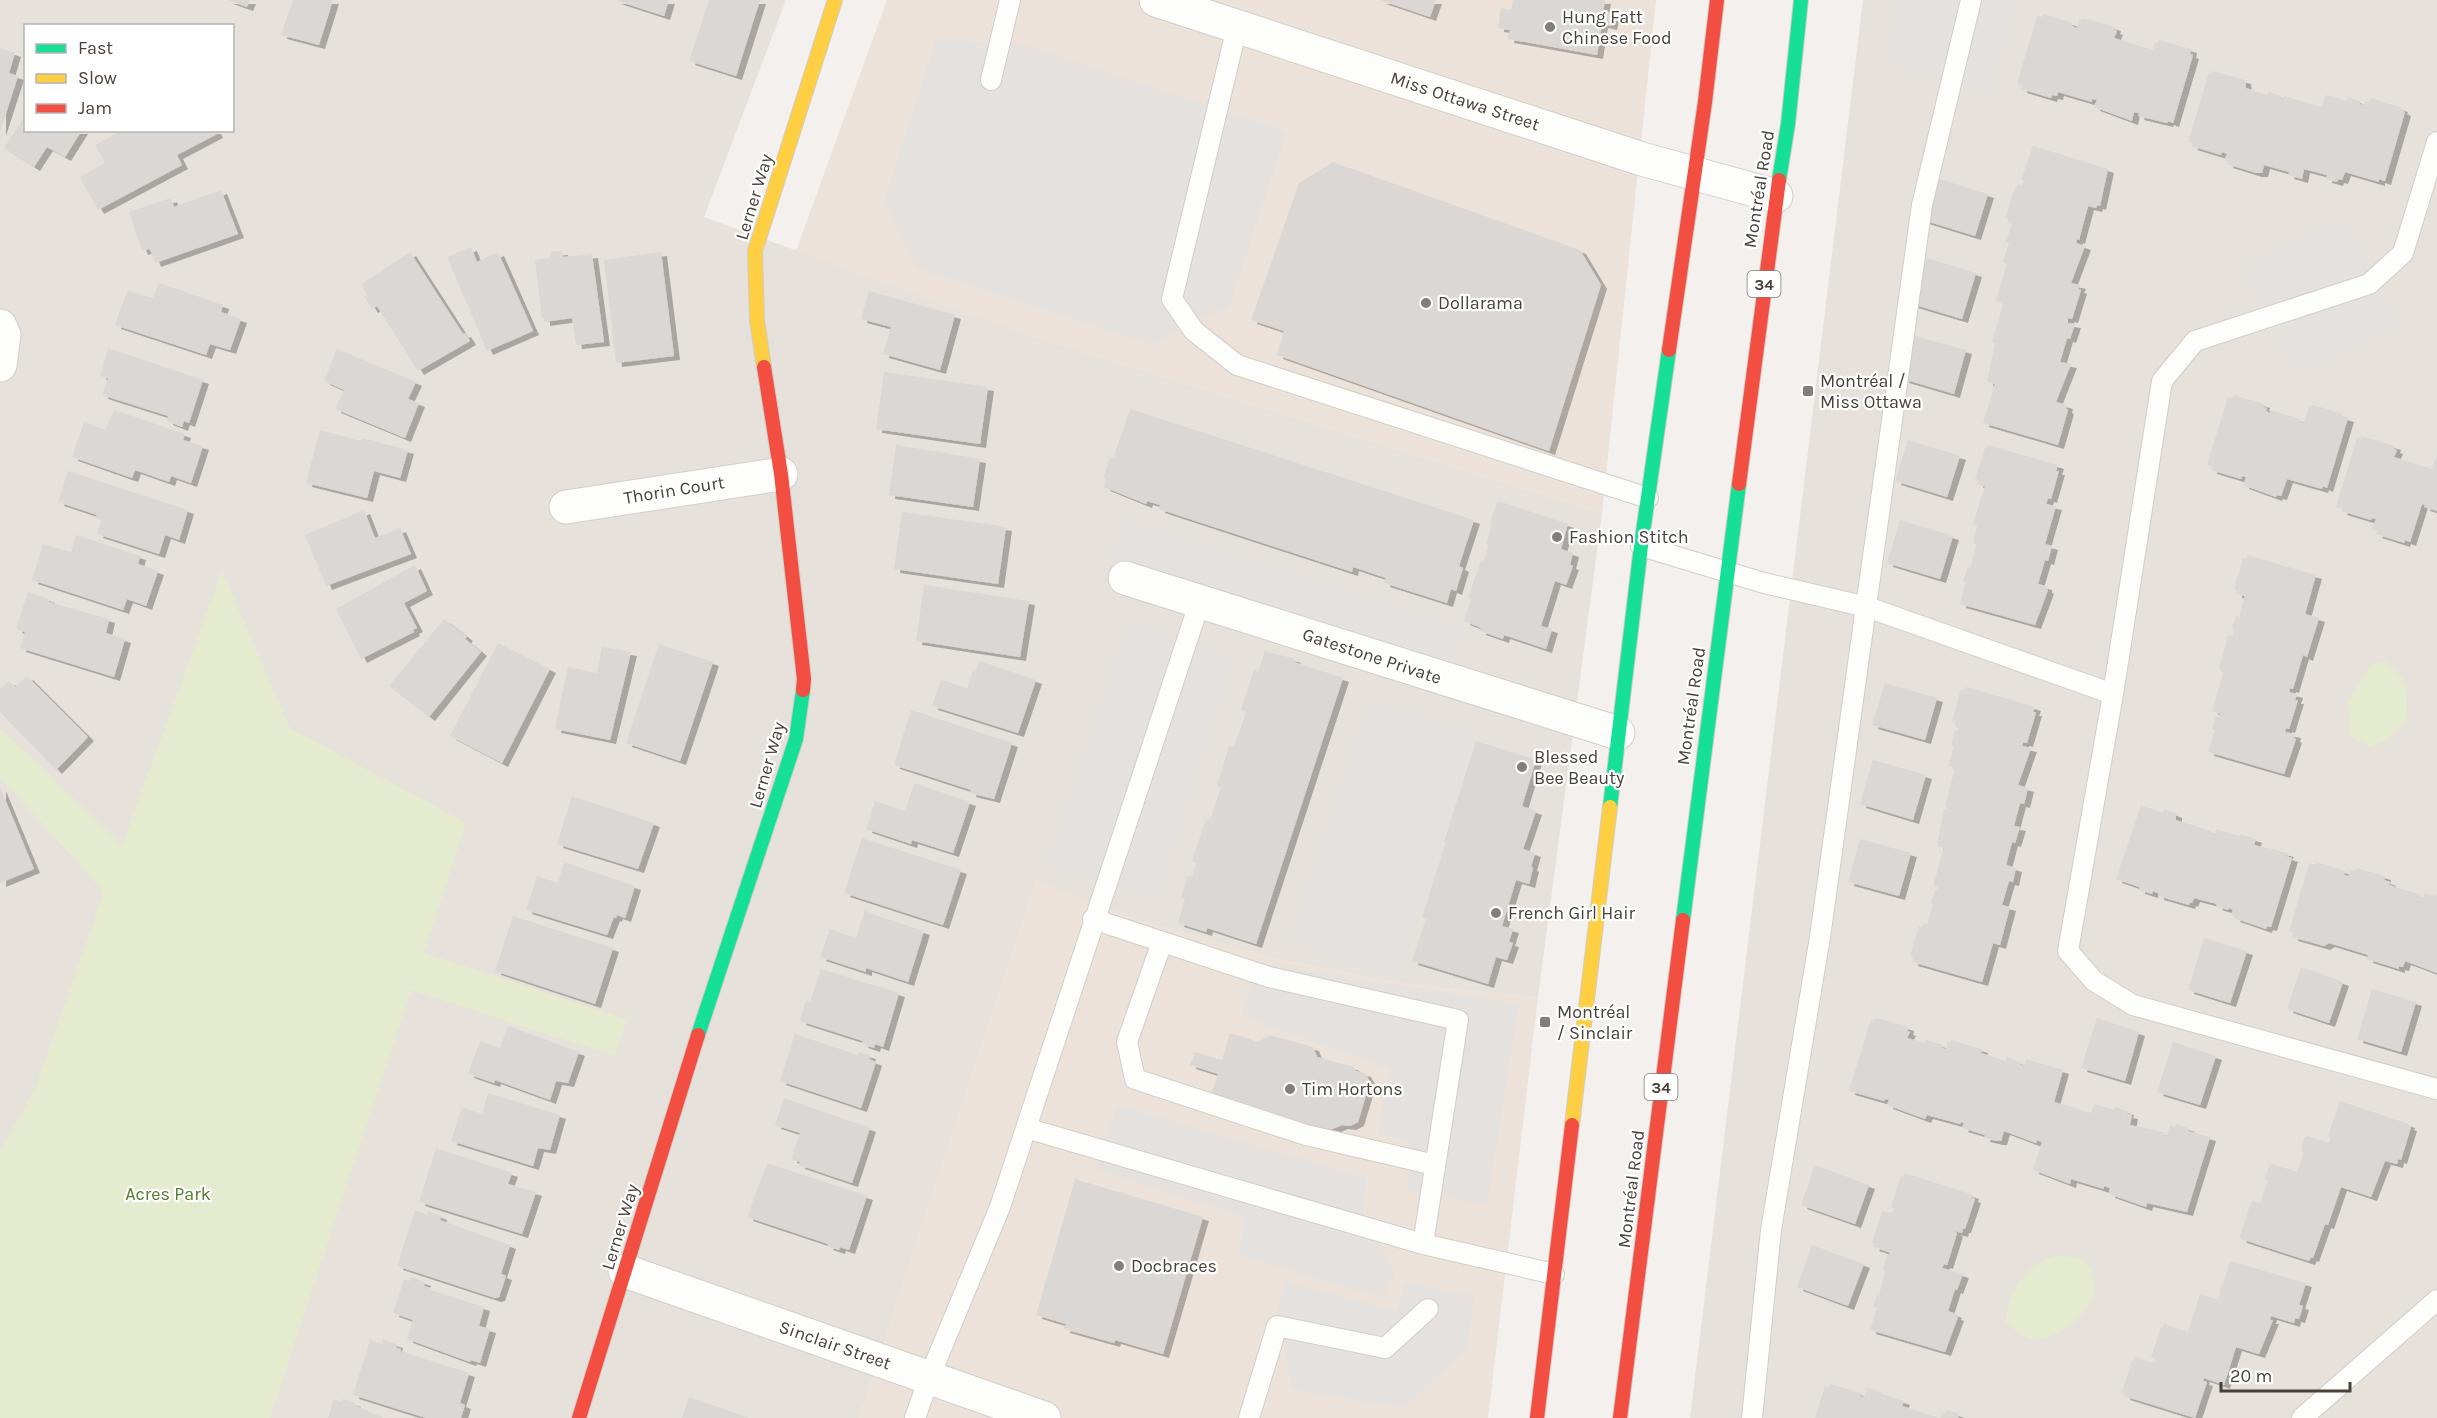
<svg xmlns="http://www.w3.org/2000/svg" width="2437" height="1418" viewBox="0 0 2437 1418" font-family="Karla,sans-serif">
<defs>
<filter id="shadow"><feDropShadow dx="6" dy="4" stdDeviation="0" flood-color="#0004"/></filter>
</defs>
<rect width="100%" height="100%" fill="#f3f0ed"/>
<path fill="#e6e1db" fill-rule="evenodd" d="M0 0H786L704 217 1028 335 1602 513 1538 997 1417 986 1271 958 1132 918 1036 881 859 1418H0ZM26 26H232V130H26Z
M1863 0H2437V1418H1690Z"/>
<path fill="#ede2da" d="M887 0H1656L1602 513 1028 335 796 251Z
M1036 880 1132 918 1271 958 1417 986 1538 997 1488 1418H859Z"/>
<path fill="#e4ebcf" d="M222 571 290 728 466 823 424 953 627 1019 615 1056 411 990 270 1418H0V1152L35 1089 104 892 0 777V728L122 845Z
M2386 662C2411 682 2405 689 2408 718L2386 741 2369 746 2350 736 2348 702 2371 664Z
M2054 1256C2062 1257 2075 1256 2082 1260 2094 1267 2096 1287 2092 1299 2088 1315 2050 1343 2034 1340 2024 1338 2014 1329 2006 1323 2007 1295 2027 1263 2054 1256Z"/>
<path fill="#e5e1de" d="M1902 0H2019L1986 95 1883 61Z
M936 39 1024 45 1287 131 1229 306 1151 345 916 268 884 201Z
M2348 218 2398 324 2296 373 2245 267Z
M1126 520 1464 628 1452 667 1113 558Z
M1128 622 1235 657 1156 900 1049 865Z
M1370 700 1477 735 1397 978 1290 942Z
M1258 963 1519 1004 1487 1205 1407 1191 1410 1141 1377 1134 1390 1069 1241 1016Z
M1117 1105 1366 1178 1364 1213 1395 1274 1383 1298 1239 1255 1245 1217 1096 1170Z
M1286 1282 1397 1311 1405 1283 1474 1296 1467 1347 1403 1408 1292 1389 1277 1313Z"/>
<path fill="#dbd7d4" filter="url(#shadow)" d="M227 0H250L247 7Z
M293 0H333L319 45 281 35Z
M615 0H669L664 16Z
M709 0H760L736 76 689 61Z
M1380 0H1436L1430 17Z
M1513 0H1605L1603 12 1614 13 1611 26 1602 24 1597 55 1508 39 1510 30 1498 28 1501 8 1511 10Z
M2043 14 2073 23 2072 26 2077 28 2079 19 2083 20V18L2115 27 2114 30 2117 31 2114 38 2153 50 2155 42 2158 43 2159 40 2191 49 2190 54 2193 55 2173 123 2168 121 2167 123 2138 116 2139 113 2134 112 2132 121 2094 107 2097 100 2092 99V102L2058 92 2057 96 2052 95 2051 98 2021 89 2022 85 2017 84 2037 16 2042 17Z
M0 48 15 53 9 73 18 76 0 132Z
M2212 71 2245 80 2246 88 2267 95 2268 92 2280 95 2279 98 2284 99V96L2322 107 2326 95 2347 101V97L2360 101V104L2364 105 2366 101 2370 102 2371 98 2402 108 2401 110 2405 112 2385 181 2379 179V182L2345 172 2342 180 2338 179 2337 182 2326 179 2327 175 2304 169 2302 179 2288 175 2289 172 2264 165 2262 173H2256L2227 164 2228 162 2224 161 2227 154 2222 152 2221 155 2191 146 2193 143 2188 142 2209 73 2212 74Z
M26 114V130H82L65 157 47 147 34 167 4 148Z
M123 130H215L217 134 177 155 182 165 98 210 80 177 105 163 95 145Z
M2033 146 2108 169 2100 206 2097 205 2096 208 2088 206 2079 240 2077 239 2076 243 2085 246 2071 283 2080 285 2078 289 2081 290 2072 319 2068 318V323L2075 324 2070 339 2067 338 2060 362 2071 364 2056 402 2067 405 2066 409 2068 410 2058 445 1983 423 1995 384 1987 382 1995 343 1992 342 2003 304 1996 300 2007 264 2003 262 2009 243 2006 242 2012 224 2007 222 2008 219 2005 218 2015 188 2018 184 2022 185 2024 181 2021 180Z
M1333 162 1580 250 1601 285 1549 451 1277 355 1284 331 1251 320 1299 183Z
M1936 178 1988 194 1975 236 1923 220Z
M221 190 238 234 155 263 150 249 142 251 129 212 171 198 174 207Z
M471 247 477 262 498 252 533 331 487 351 447 257Z
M562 251 563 257 592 254 604 342 576 345 572 318 544 322V318H542L535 260 550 258V252Z
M410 252 463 334 465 333 470 341 418 371 377 306 372 309 364 296 367 294 361 284Z
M661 252 674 356 616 363 604 260Z
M1927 258 1976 273 1962 319 1912 304Z
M159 283 223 305 221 312 241 319 230 350 210 344 206 355 115 325 127 291 153 298Z
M869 291 955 315 940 370 883 354 891 327 861 319Z
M1915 336 1966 350 1954 394 1903 379Z
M108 348 203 380 189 423 184 421 182 427 167 421 168 416 102 395 108 378 100 376Z
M337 349 416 382 408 399 419 403 405 438 335 409 344 390 324 381Z
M884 372 988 387 980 444 876 429Z
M2233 395 2264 404 2263 407 2267 408 2266 411 2270 413 2271 410 2300 419 2299 421 2304 423 2309 406 2314 405 2342 414 2341 416 2348 418 2327 488 2323 486 2322 489 2287 479 2281 496 2277 495 2276 497 2243 485 2246 477 2242 476 2241 479 2211 470 2212 466 2207 465 2228 397 2233 398Z
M1130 409 1474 520 1459 566 1463 568 1456 591 1451 589 1447 603 1384 583 1386 578 1353 567 1352 572 1159 509 1160 505 1147 501 1146 504 1104 487 1106 479 1103 478 1110 458 1113 459Z
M114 410 185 434 183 440 203 446 191 483 171 476 169 482 135 470 132 478 72 457 84 422 105 430Z
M320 430 361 441 362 438 408 450 400 478 374 471 367 498 306 483Z
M2361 436 2395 446 2394 449 2397 450 2394 457 2432 469 2437 455V511L2424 507 2425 505 2422 504 2410 542 2405 540 2404 543 2376 534 2378 531 2372 529 2376 519 2372 518 2371 520 2341 511 2342 509 2336 507 2357 438 2361 439Z
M1908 440 1960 456 1947 497 1895 481Z
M896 445 980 459 973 507 889 495Z
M1988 445 2058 465 2056 471H2059L2051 499 2048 498 2046 504 2056 506 2045 544 2052 546 2048 561 2045 560 2038 584 2046 586V589L2048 590 2035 625 1960 604 1966 582 1963 581 1968 567 1970 568 1976 544 1973 543 1977 526 1973 524 1985 486 1977 484 1978 480 1975 479 1985 448H1987Z
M68 471 188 510 179 540 165 535 159 554 97 534 102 520 95 518 97 515 58 502Z
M1498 501 1568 524 1561 549 1573 553 1570 565 1573 566 1566 585 1555 581 1541 626 1552 629 1546 649 1504 635 1503 639 1480 631 1481 628 1464 621 1471 600 1468 598 1481 560 1483 561 1489 545 1486 544 1492 524 1490 523Z
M364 510 375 538 400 528 411 554 326 586 305 535Z
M902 512 1006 527 998 584 894 569Z
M1900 520 1953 536 1940 579 1887 563Z
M76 535 140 556 138 564 158 571 146 606 127 599 123 610 32 580 43 544 71 552Z
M2247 555 2316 575 2305 614 2319 618 2307 657 2303 655 2293 689 2290 688 2289 692 2297 694 2295 700H2298L2289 729 2286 728 2285 732 2295 734 2294 738 2296 739 2284 774 2208 752 2215 730 2212 729 2216 716 2218 717 2220 713 2212 711 2223 673 2219 667 2228 636 2233 635 2234 629 2232 628 2236 616 2239 617 2245 596 2236 594V589H2234L2243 558 2246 559Z
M415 565 427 591 404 603 417 628 413 630 414 632 361 659 336 609Z
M924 585 1029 601 1020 657 916 641Z
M28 592 49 599V602L109 619 106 633 125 639 114 677 20 648 25 632 16 629Z
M444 619 467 637 465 639 481 652 429 717 389 686Z
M498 643 550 669 502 763 450 736Z
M659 644 713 662 680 761 626 743Z
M602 647 631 652 610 740 555 729 568 667 597 673Z
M1265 651 1295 659 1294 662 1343 678 1256 944 1207 928 1206 932 1178 923 1185 898 1181 897 1188 876 1192 877 1197 863 1192 861 1206 819 1210 820 1221 787 1217 786 1229 746 1234 747 1246 712 1241 710 1254 670 1258 672Z
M980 661 1036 680 1018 733 932 706 941 680 967 688 973 671 975 672Z
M27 676 88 737 56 770 0 712V689L9 681 15 687Z
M1885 683 1937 698 1925 740 1872 725Z
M1966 687 2035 707 2033 712H2036L2027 743 2023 742 2022 746 2031 748 2018 785 2028 788 2024 804 2020 803 2014 826 2020 827 2015 843 2012 842 2006 865 2016 868 2013 882 2009 881 2002 905 2010 907 2000 945 1993 943 1982 982 1912 962 1913 957 1910 956 1919 926 1922 927 1924 923 1927 924 1933 903H1931L1935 890H1937L1938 887 1933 886 1944 848 1937 846 1944 809 1947 810 1948 807 1945 806 1955 768 1948 766 1954 746 1951 745 1955 730 1958 731 1959 728 1955 726 1956 722 1952 721 1961 689 1964 691Z
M911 710 1012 743 994 799 970 793 971 790 894 765Z
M1476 741 1536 760 1522 806 1536 811 1523 849 1535 853 1531 867 1533 868 1529 884 1516 880 1502 926 1513 929 1509 942 1513 943 1507 960 1496 957 1488 984 1412 961 1426 919 1422 917 1446 842H1444Z
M1873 760 1926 775 1913 820 1860 804Z
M914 783 970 802 953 853 912 840 911 844 866 829 875 801 905 811Z
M0 787 34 869 0 883Z
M572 796 654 823 638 869 557 844Z
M2141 805 2163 813 2164 809 2176 814V820L2211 831 2210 833 2215 835 2216 829 2239 836 2240 834 2256 839 2254 845 2288 853 2286 856 2292 858 2271 927 2267 926 2266 929 2234 918 2235 916 2231 915 2233 910 2229 908 2228 910 2216 906 2217 904 2194 898 2192 903 2190 902 2189 905 2158 896V893L2153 891 2152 894 2139 890V887L2116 879Z
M862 838 961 870 943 925 844 893Z
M1860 839 1911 853 1899 896 1848 882Z
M564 862 635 886 625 918 617 915 616 918 614 917 607 935 526 910 537 876 558 883Z
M2316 862 2345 871 2344 875 2349 876 2351 870 2354 871 2356 868 2385 876 2384 880 2390 882 2389 885 2421 895 2420 897 2423 898 2425 893 2437 896V973L2405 961 2403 967 2399 966V969L2367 959 2368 955 2365 954 2329 943 2324 946 2292 937 2293 933 2289 932 2309 863 2315 865Z
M865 910 875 915 924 931 908 982 866 968V972L820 957 830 929 856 938Z
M513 916 613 948 595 1004 495 971Z
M2204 938 2247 951 2230 1003 2188 990Z
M2301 967 2343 982 2329 1023 2287 1009Z
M821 969 899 993 883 1047 875 1044 874 1048 862 1044 863 1041 800 1021 806 1000 810 1002Z
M2372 989 2416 1002 2401 1052 2357 1039Z
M1876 1018 1908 1027 1907 1031 1910 1032 1907 1038 1925 1043 1926 1040 1943 1045 1942 1048 1946 1049 1948 1042 1950 1043 1951 1040 1982 1049 1981 1053 2006 1061 2007 1057 2020 1062 2019 1064 2024 1066 2026 1059 2063 1070 2054 1102 2091 1113 2094 1104 2114 1110 2115 1107 2128 1111 2127 1114 2132 1115 2130 1125 2164 1132 2163 1135 2167 1136 2170 1125 2175 1127 2176 1124 2189 1128 2188 1131 2210 1137 2187 1212 2147 1203 2146 1207 2109 1194 2110 1188 2104 1186V1189L2071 1179 2070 1184 2033 1170 2042 1142 2037 1140 2036 1143 2004 1131 2001 1141H1997L1984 1138 1985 1135 1962 1128 1964 1123 1961 1122 1960 1124 1927 1115 1925 1119 1887 1105 1889 1100 1885 1099 1884 1101 1849 1091 1871 1019 1874 1020Z
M2097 1018 2139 1032 2125 1081 2081 1068Z
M508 1026 579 1052 568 1083 556 1081 550 1100 495 1080 494 1083 468 1074 480 1041 500 1048Z
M1230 1033 1258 1042 1270 1035 1313 1047 1317 1057 1354 1067 1356 1071 1365 1073 1370 1082 1358 1122 1350 1126 1342 1125 1328 1131 1211 1095 1218 1074 1190 1065 1195 1052 1222 1060Z
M795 1034 858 1055V1052L870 1055 869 1059 876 1062 861 1108 780 1081Z
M2173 1042 2216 1056 2200 1105 2157 1092Z
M488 1093 560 1115 550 1150 538 1148 533 1166 451 1141 462 1107 482 1114Z
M784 1098 870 1128 852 1183 799 1165 800 1162 791 1159 800 1133 775 1125Z
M2340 1101 2409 1124 2408 1126 2411 1127 2401 1160 2398 1159 2397 1164 2382 1160 2385 1161 2371 1197 2341 1187 2328 1225 2325 1224 2313 1258 2311 1257 2309 1261 2241 1239 2240 1236 2250 1205 2253 1200 2260 1203 2268 1180 2265 1179 2270 1163 2297 1172 2304 1152 2301 1151 2304 1138 2307 1136 2329 1143 2331 1137 2328 1136Z
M436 1148 512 1173 508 1184 536 1192 522 1234 419 1202Z
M767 1163 867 1196 849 1250 840 1247 839 1250 827 1246 828 1244 747 1217Z
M1815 1165 1869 1185 1855 1224 1801 1205Z
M1905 1173 1973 1195 1972 1198 1975 1199 1965 1229H1963L1962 1233 1954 1231 1957 1233 1947 1265 1944 1264 1942 1268 1963 1274 1957 1290 1955 1289 1948 1311 1956 1314 1955 1316 1958 1317 1945 1352 1870 1330 1877 1308 1873 1307 1877 1295 1879 1296 1885 1270 1883 1269 1887 1255 1891 1253 1873 1247 1875 1244 1872 1243 1882 1211 1892 1213 1894 1208 1891 1207 1901 1176 1903 1177Z
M1075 1179 1203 1217 1163 1354 1115 1340 1114 1343 1064 1329 1066 1324 1036 1315Z
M415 1210 427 1215 428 1211 441 1216 440 1220 510 1245 501 1274 506 1276 499 1297 495 1298 397 1266Z
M1812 1245 1864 1264 1848 1306 1797 1287Z
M2230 1261 2306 1283 2299 1305 2303 1306 2299 1319 2295 1318 2294 1323 2271 1316 2270 1320H2273L2259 1354 2236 1347 2224 1385 2204 1378 2203 1381 2207 1382 2195 1418 2124 1396 2125 1393 2122 1392 2132 1361H2134L2136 1357 2153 1363 2155 1358 2151 1357 2161 1327 2163 1328 2164 1324 2188 1332 2200 1294 2219 1300 2221 1284H2223Z
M411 1277 425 1282 424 1286 431 1288 430 1290 484 1307 479 1326 490 1329 480 1363 471 1360 470 1362 407 1339 413 1320 393 1313 404 1279 410 1281Z
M370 1340 382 1344 383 1340 397 1344 396 1348 401 1349 400 1351 469 1373 460 1403 465 1405 461 1418H426L353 1395Z
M1830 1384 1861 1393 1860 1396 1864 1397 1867 1388 1882 1392 1881 1394 1904 1401 1902 1406 1940 1418H1815L1825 1386 1829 1388Z
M689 1397 750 1418H682Z
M334 1399 341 1402 342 1399 355 1403 354 1405 384 1418H328Z
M1946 1410 1959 1414 1958 1418H1940L1942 1412 1946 1413Z"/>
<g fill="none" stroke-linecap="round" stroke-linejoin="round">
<defs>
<path id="lane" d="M1237 27 1172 299 1194 331 1237 365 1648 498
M991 80 1010 0
M2437 142 2403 253 2369 284 2195 341 2162 381 2113 694 2068 951 2094 981 2133 1005 2437 1089
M1641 546 1764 583 1867 607 2113 694
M1093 919 1269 977 1458 1020 1423 1244 1554 1274
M1162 942 1127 1042 1135 1079 1306 1135 1435 1165
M1026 1128 1423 1244
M915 1418 929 1378 1000 1207 1200 601
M1249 1418 1277 1326 1385 1348 1428 1309
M1752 1418 1771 1230 1820 937 1922 205 1971 0
M2302 1418 2437 1300"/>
<path id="street" d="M1156 0 1642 159 1776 196
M0 326 4 335 0 365
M566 507 781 474
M1125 578 1618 733
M625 1271 1044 1418"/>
<path id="fast" d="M1779 180 1788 124 1801 0
M1610 807 1641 546 1669 350
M1683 920 1739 484
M698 1035 796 739 803 690"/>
<path id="slow" d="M764 367 757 320 755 251 835 0
M1572 1125 1610 807"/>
<path id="jam" d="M1669 350 1705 102 1717 0
M764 367 781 474 804 679 803 690
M1739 484 1779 180
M579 1418 698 1035
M1537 1418 1572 1125
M1620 1418 1683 920"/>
</defs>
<use href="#lane" stroke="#d1cdca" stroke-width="22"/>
<use href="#street" stroke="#d1cdca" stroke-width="35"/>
<use href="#fast" stroke="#d1ccc4" stroke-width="16"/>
<use href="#slow" stroke="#d1ccc4" stroke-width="16"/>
<use href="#jam" stroke="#d1ccc4" stroke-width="16"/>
<use href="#lane" stroke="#fdfdfc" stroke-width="20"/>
<use href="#street" stroke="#fdfdfc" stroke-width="33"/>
<use href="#fast" stroke="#16e098" stroke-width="14"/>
<use href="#slow" stroke="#ffcf43" stroke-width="14"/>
<use href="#jam" stroke="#f24e42" stroke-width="14"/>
</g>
<g fill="#847e78" stroke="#fff" stroke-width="2">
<circle cx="1550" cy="27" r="6"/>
<circle cx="1426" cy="303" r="6"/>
<rect x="1802" y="385" width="12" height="12" rx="3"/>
<circle cx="1557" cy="537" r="6"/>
<circle cx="1522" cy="767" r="6"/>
<circle cx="1496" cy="913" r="6"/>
<rect x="1539" y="1016" width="12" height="12" rx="3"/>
<circle cx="1290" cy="1089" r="6"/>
<circle cx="1119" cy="1266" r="6"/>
</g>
<g text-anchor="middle" stroke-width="4.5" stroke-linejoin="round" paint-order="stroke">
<g fill="#fff" stroke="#807974" stroke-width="1.5">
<rect x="1747.5" y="271" width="33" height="26" rx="4.5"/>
<rect x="1644.5" y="1074" width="33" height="26" rx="4.5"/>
</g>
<g font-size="16" font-weight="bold" fill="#494039">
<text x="1764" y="290">34</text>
<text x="1661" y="1093">34</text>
</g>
<g font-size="18" fill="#494039" stroke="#fff" text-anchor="start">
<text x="1562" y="23">Hung Fatt<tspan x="1562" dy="21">Chinese Food</tspan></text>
<text x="1438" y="309">Dollarama</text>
<text x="1820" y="387">Montréal /<tspan x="1820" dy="21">Miss Ottawa</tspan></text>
<text x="1569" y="543">Fashion Stitch</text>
<text x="1534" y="763">Blessed<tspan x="1534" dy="21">Bee Beauty</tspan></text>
<text x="1508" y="919">French Girl Hair</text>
<text x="1557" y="1018">Montréal<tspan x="1557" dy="21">/ Sinclair</tspan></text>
<text x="1302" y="1095">Tim Hortons</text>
<text x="1131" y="1272">Docbraces</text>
</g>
<g font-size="18" fill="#494039" stroke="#fff">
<text transform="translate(1465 101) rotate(18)" y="6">Miss Ottawa Street</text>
<text transform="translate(1759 189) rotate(-81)" y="6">Montréal Road</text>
<text transform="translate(754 197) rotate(-73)" y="6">Lerner Way</text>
<text transform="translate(674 490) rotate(-9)" y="6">Thorin Court</text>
<text transform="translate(1372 656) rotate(18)" y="6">Gatestone Private</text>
<text transform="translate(1691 706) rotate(-82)" y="6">Montréal Road</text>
<text transform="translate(767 765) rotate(-74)" y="6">Lerner Way</text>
<text transform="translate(1631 1189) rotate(-83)" y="6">Montréal Road</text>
<text transform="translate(620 1227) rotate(-73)" y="6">Lerner Way</text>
<text transform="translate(835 1345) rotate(19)" y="6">Sinclair Street</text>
</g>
<g font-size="18" fill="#56792d" stroke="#fff">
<text x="168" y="1200">Acres Park</text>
</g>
</g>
<rect x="24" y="24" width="210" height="108" fill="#ffffff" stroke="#b6b3b0" stroke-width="1.5"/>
<rect x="36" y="44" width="30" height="9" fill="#16e098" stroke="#b6b3b0" stroke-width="1.5"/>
<text x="78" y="54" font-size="18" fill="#494039">Fast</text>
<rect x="36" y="74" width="30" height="9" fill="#ffcf43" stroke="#b6b3b0" stroke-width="1.5"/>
<text x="78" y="84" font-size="18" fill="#494039">Slow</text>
<rect x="36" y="104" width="30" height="9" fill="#f24e42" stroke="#b6b3b0" stroke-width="1.5"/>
<text x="78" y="114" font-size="18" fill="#494039">Jam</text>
<path d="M2221 1382v9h129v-9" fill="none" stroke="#494039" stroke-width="3"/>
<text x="2230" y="1382" font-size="18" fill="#494039" stroke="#ffffff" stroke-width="4.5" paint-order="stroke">20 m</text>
</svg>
